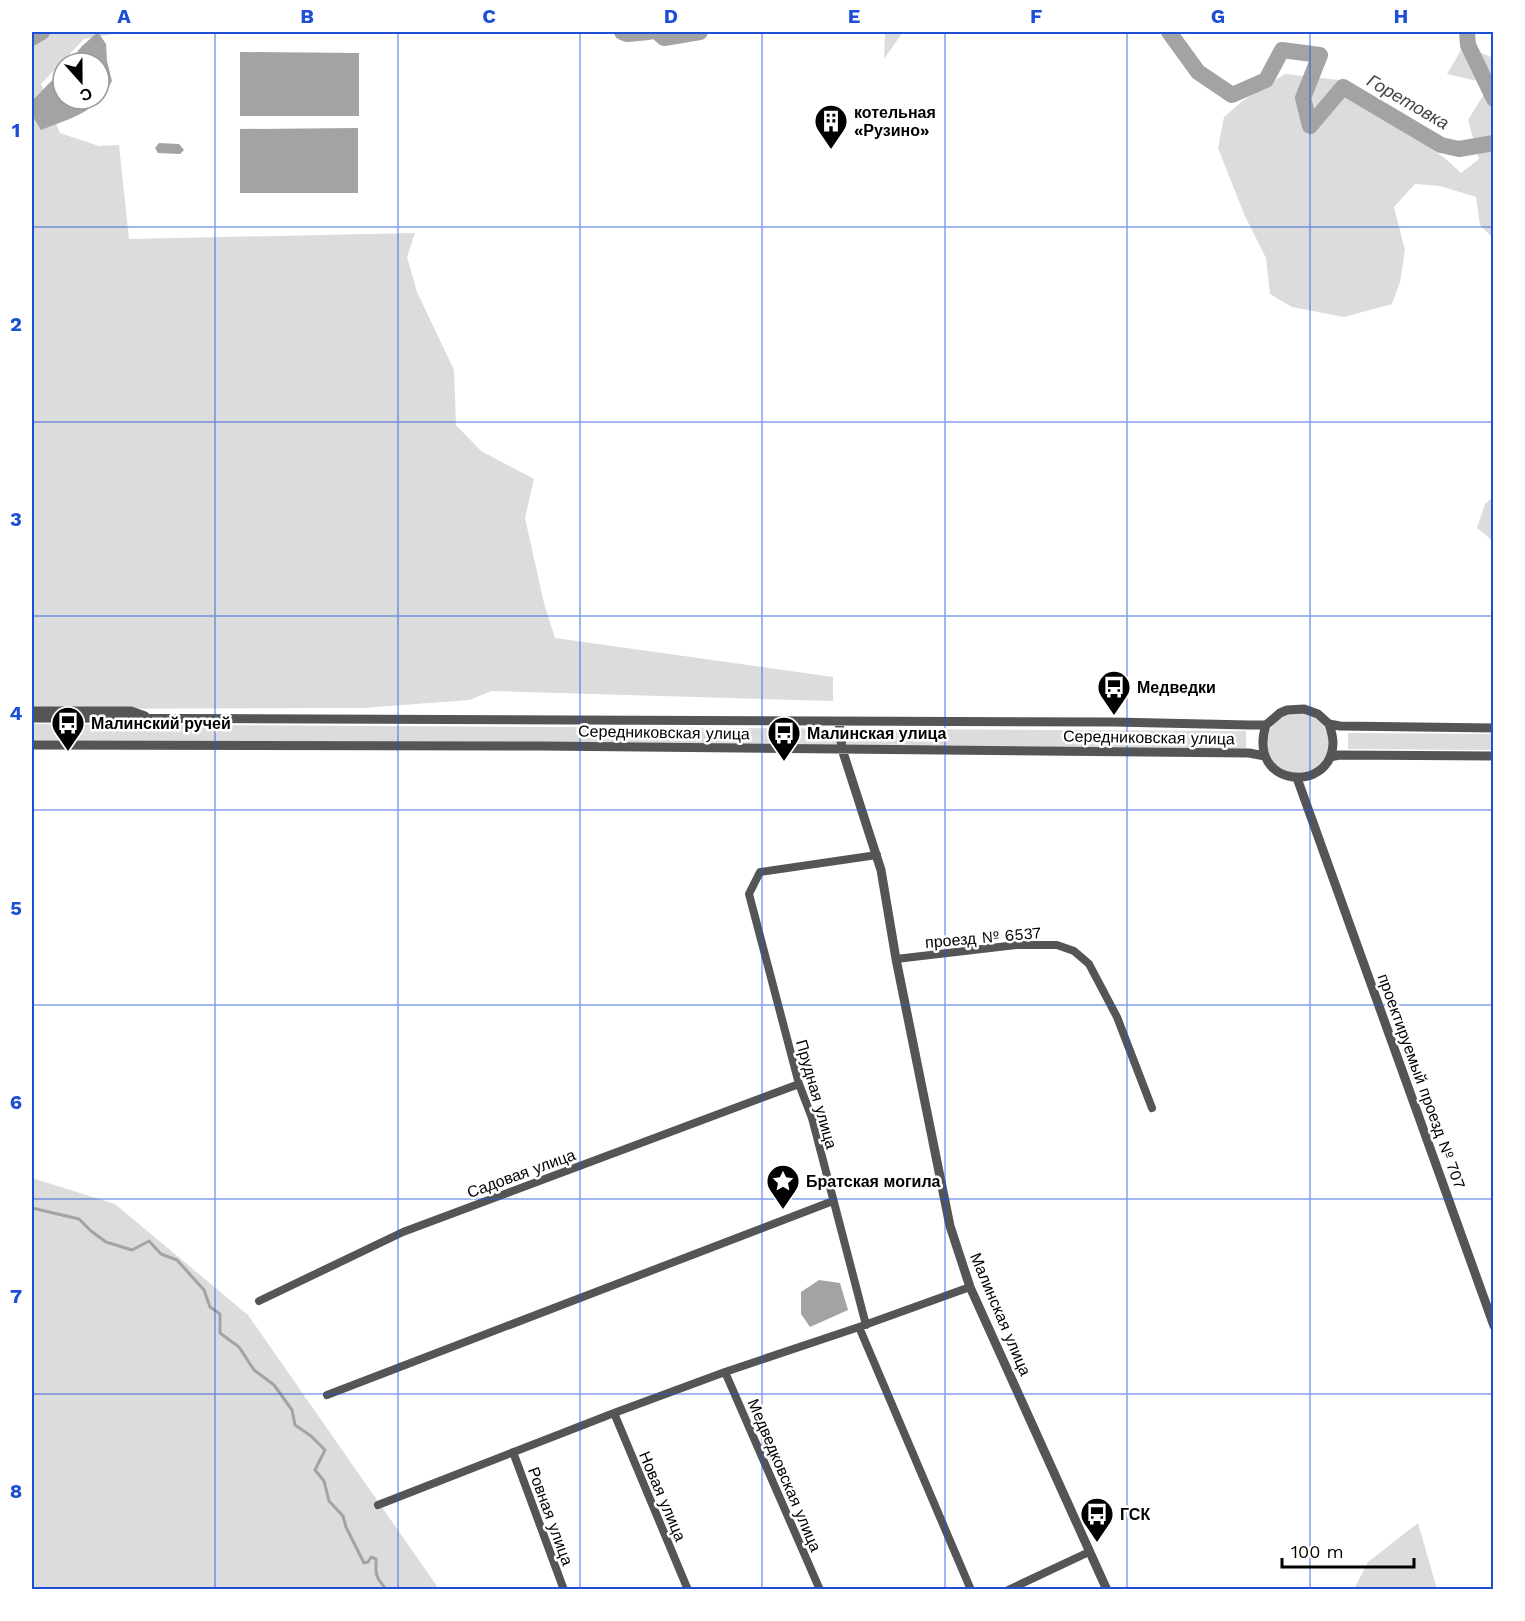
<svg xmlns="http://www.w3.org/2000/svg" width="1525" height="1621" viewBox="0 0 1525 1621" font-family="'Work Sans',sans-serif">
<rect width="100%" height="100%" fill="#fff"/>
<path fill="#dcdcdc" d="M32 32H125L84 39 41 84 60 133 99 146 119 145 129 239 415 233 407 257 417 292 454 370 456 425 481 451 534 479 525 518 544 603 555 638 833 677V701L492 691 469 700 363 708 32 709Z
M885 32H903L884 59Z
M1464 45 1493 58V233L1490 235 1480 225 1476 197 1440 186 1415 184 1394 207 1405 250 1400 282 1392 304 1344 317 1292 307 1270 294 1266 258 1244 214 1218 148 1224 117 1245 99 1285 74 1340 80 1447 160 1461 173 1479 159 1468 120 1490 84 1447 74Z
M1493 497V541L1477 528 1485 504Z
M1267 743a31 31 0 1 1 62 0a31 31 0 1 1-62 0Z
M32 724 1246 731V748L32 741Z
M1348 733 1493 734V750L1348 749Z
M32 1178 115 1204 248 1315 439 1589H32Z
M1418 1523 1437 1589H1354L1368 1562Z"/>
<path fill="#a3a3a3" d="M98 32 106 44 107 61 112 81C95 114 73 117 41 130L32 115V101L63 69V99H99V63H68L82 46Z
M240 52 359 53V116H240Z
M358 128V193H240V129Z
M159 143 179 144 184 150 180 154 158 153 155 148Z
M819 1280 840 1283 848 1310 810 1327 801 1314V1292Z"/>
<g fill="none" stroke-linecap="round" stroke-linejoin="round">
<path stroke="#a3a3a3" stroke-width="3" d="M32 1208 79 1219 91 1231 106 1242 132 1250 149 1241 161 1254 177 1260 204 1290 210 1307 220 1314V1333L239 1347 254 1370 274 1385 292 1410 295 1425 311 1436 325 1450 315 1470 324 1481 329 1501 343 1516 346 1527 364 1563 368 1562 371 1557 376 1559C376 1562 376 1565 376 1568 375 1577 381 1583 387 1590"/>
<path stroke="#a3a3a3" stroke-width="16" d="M622 32 627 34 649 32
M657 32 664 38 700 32
M1169 32 1198 72 1232 95 1266 80 1282 50 1320 55 1303 98 1310 126 1343 87 1441 145 1459 149 1494 143
M1467 32 1468 45 1494 99
M32 38 42 32"/>
<path stroke="#555" stroke-width="8" d="M896 959 1016 945H1057L1074 951 1089 964 1117 1017 1152 1108
M259 1301 403 1232 799 1084
M866 1325 812 1118 799 1084 749 894 760 872 877 855
M859 1327 971 1590
M725 1372 820 1590
M327 1395 833 1201
M614 1413 688 1590
M513 1452 564 1590
M378 1505 614 1413 725 1372 859 1327 970 1287
M1008 1590 1089 1552"/>
<path stroke="#555" stroke-width="9" d="M32 711H131L145 716
M32 718 1114 722 1249 725H1266L1280 713 1287 710 1304 709 1318 714 1329 724 1340 726 1494 728
M839 722 842 749 881 870 896 959 950 1226 970 1287 1107 1590
M1266 725C1246 788 1332 794 1333 743 1333 737 1331 730 1329 724
M32 745 541 746 1249 753 1265 756
M1330 757 1339 755 1494 756
M1297 778 1494 1326"/>
</g>
<path fill="none" stroke="#1d4ed8" stroke-width="1.5" stroke-opacity="0.55" d="M215 32V1590M398 32V1590M580 32V1590M762 32V1590M945 32V1590M1127 32V1590M1310 32V1590M32 227H1494M32 422H1494M32 616H1494M32 810H1494M32 1005H1494M32 1199H1494M32 1394H1494"/>
<defs>
<symbol id="building-pin" viewBox="-11 -11 22 30"><path d="M0 17L-7.5 6A9.5 9.5 0 1 1 7.5 6Z" fill="#000" stroke="#fff"/><path d="M-4-6H4V6H1V3H-1V6H-4ZM-2.5-4.3h1.7v1.8h-1.7ZM.8-4.3h1.7v1.8H.8ZM-2.5-1h1.7V.8h-1.7ZM.8-1h1.7V.8H.8Z" fill="#fff"/></symbol>
<symbol id="bus-pin" viewBox="-11 -11 22 30"><path d="M0 17L-7.5 6A9.5 9.5 0 1 1 7.5 6Z" fill="#000" stroke="#fff"/><path d="M-5-6H5V4H4V6H2V4H-2V6H-4V4H-5ZM-3.5-4V0h7V-4ZM-3.5 1.2v1.5H-2V1.2ZM2 1.2v1.5H3.5V1.2Z" fill="#fff"/></symbol>
<symbol id="sight-pin" viewBox="-11 -11 22 30"><path d="M0 17L-7.5 6A9.5 9.5 0 1 1 7.5 6Z" fill="#000" stroke="#fff"/><path d="M0-6L1.8-2.2L6-1.7L2.9 1.2L3.7 5.4L0 3.3L-3.7 5.4L-2.9 1.2L-6-1.7L-1.8-2.2Z" fill="#fff"/></symbol>
</defs>
<g fill-rule="evenodd">
<use href="#building-pin" x="812" y="102" width="38" height="52"/>
<use href="#bus-pin" x="1095" y="668" width="38" height="52"/>
<use href="#bus-pin" x="49" y="704" width="38" height="52"/>
<use href="#bus-pin" x="765" y="714" width="38" height="52"/>
<use href="#sight-pin" x="764" y="1162" width="38" height="52"/>
<use href="#bus-pin" x="1078" y="1495" width="38" height="52"/>
</g>
<g text-anchor="middle" stroke-width="5" stroke-linejoin="round" paint-order="stroke">
<g font-size="16" font-weight="bold" fill="#000" stroke="#fff" text-anchor="start">
<text x="854" y="118">котельная<tspan x="854" dy="18">«Рузино»</tspan></text>
<text x="1137" y="693">Медведки</text>
<text x="91" y="729">Малинский ручей</text>
<text x="807" y="739">Малинская улица</text>
<text x="806" y="1187">Братская могила</text>
<text x="1120" y="1520">ГСК</text>
</g>
<g font-size="16" fill="#000" stroke="#fff">
<text transform="translate(664 732) rotate(1)" y="6">Середниковская улица</text>
<text transform="translate(1149 737) rotate(1)" y="6">Середниковская улица</text>
<text transform="translate(983 937) rotate(-5)" y="6">проезд № 6537</text>
<text transform="translate(1422 1081) rotate(70)" y="6">проектируемый проезд № 707</text>
<text transform="translate(817 1094) rotate(74)" y="6">Прудная улица</text>
<text transform="translate(521 1173) rotate(-20)" y="6">Садовая улица</text>
<text transform="translate(1001 1314) rotate(67)" y="6">Малинская улица</text>
<text transform="translate(785 1475) rotate(67)" y="6">Медведковская улица</text>
<text transform="translate(663 1496) rotate(67)" y="6">Новая улица</text>
<text transform="translate(551 1516) rotate(70)" y="6">Ровная улица</text>
</g>
<g font-size="18" font-style="italic" fill="#444" stroke="#fff">
<text transform="translate(1408 102) rotate(30)" y="6">Горетовка</text>
</g>
</g>
<rect width="1525" height="1621" fill="none" stroke="#ffffff" stroke-width="66"/>
<g transform="translate(81 81) rotate(159)"><circle r="28" fill="#ffffff" stroke="#999999" stroke-width="1.5"/>
<path d="M0-4.5L10 22L0 15L-10 22Z" fill="#000000"/>
<text y="-9" font-size="16" font-weight="bold" text-anchor="middle" fill="#000000">С</text>
</g>
<path d="M1282 1558v9h132v-9" fill="none" stroke="#000000" stroke-width="3"/>
<text x="1291" y="1558" font-size="18" fill="#000000" stroke="#ffffff" stroke-width="4.5" paint-order="stroke">100 m</text>
<rect x="33" y="33" width="1459" height="1555" fill="none" stroke="#1d4ed8" stroke-width="2"/>
<g font-size="20" text-anchor="middle" font-weight="bold" fill="#1d4ed8">
<text x="124" y="23">A</text>
<text x="307" y="23">B</text>
<text x="489" y="23">C</text>
<text x="671" y="23">D</text>
<text x="854" y="23">E</text>
<text x="1036" y="23">F</text>
<text x="1218" y="23">G</text>
<text x="1401" y="23">H</text>
<text x="16" y="137">1</text>
<text x="16" y="331">2</text>
<text x="16" y="526">3</text>
<text x="16" y="720">4</text>
<text x="16" y="915">5</text>
<text x="16" y="1109">6</text>
<text x="16" y="1303">7</text>
<text x="16" y="1498">8</text>
</g>
</svg>
